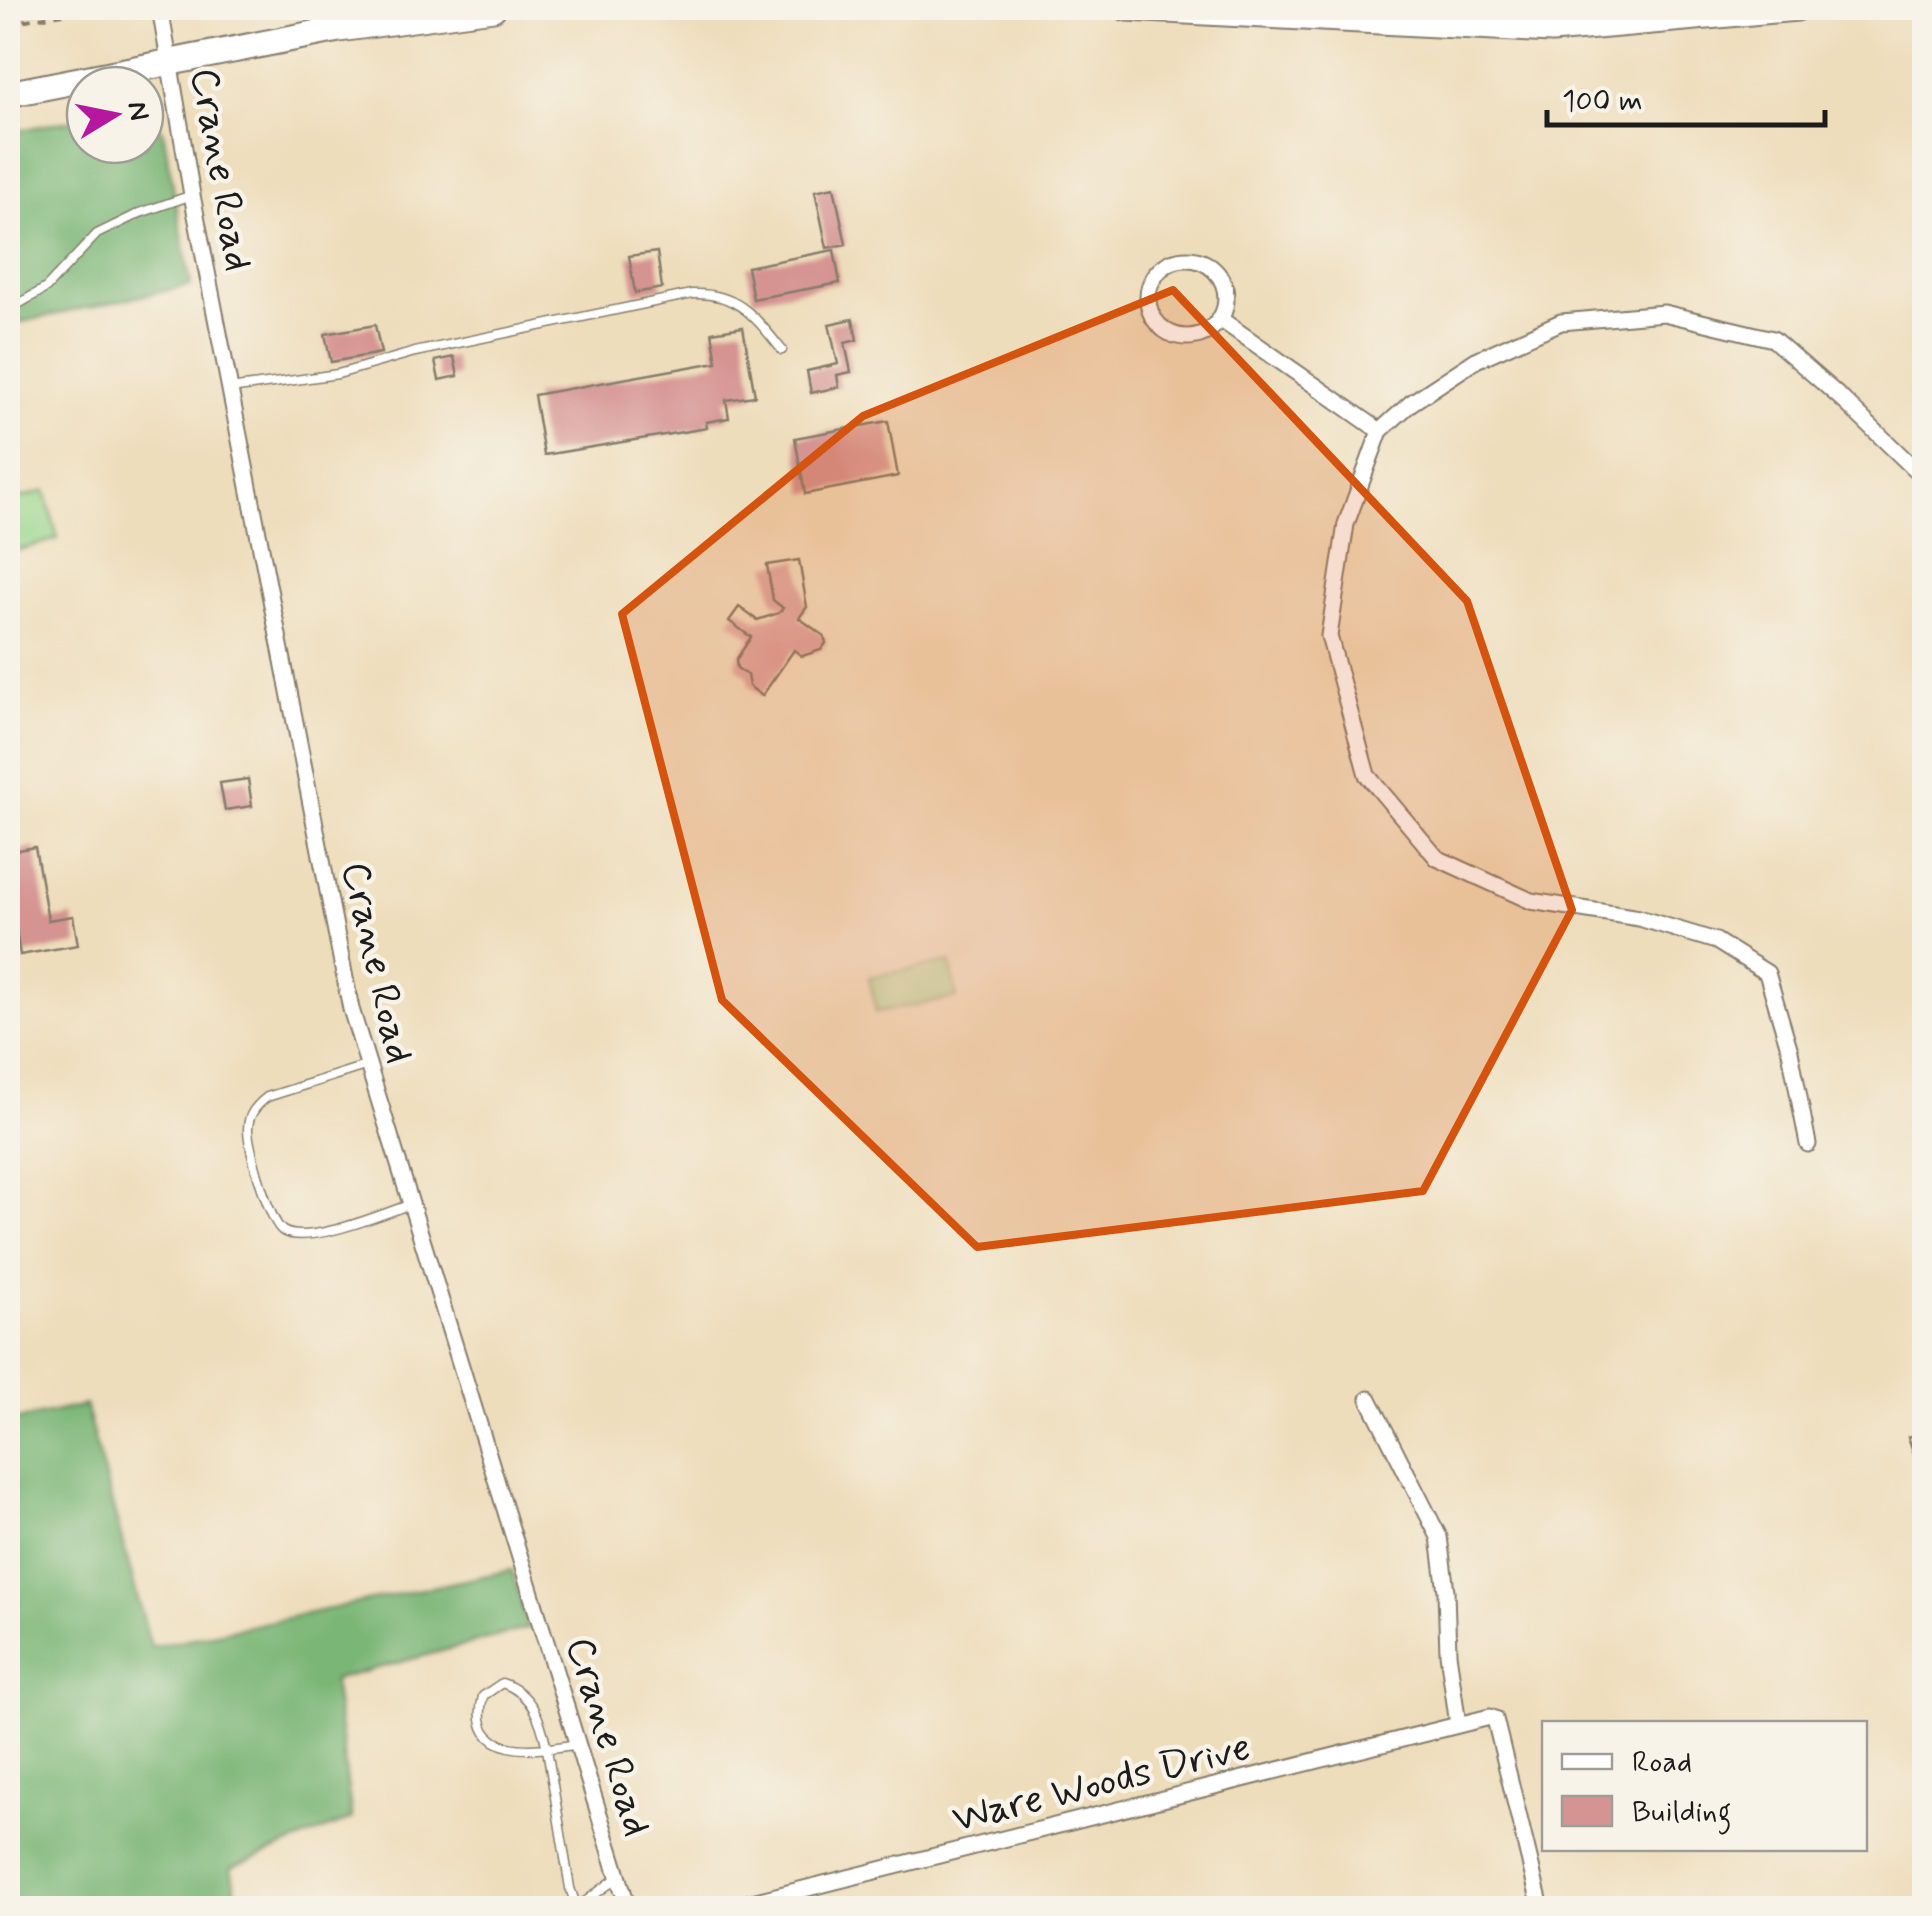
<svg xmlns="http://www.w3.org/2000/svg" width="1932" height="1916" viewBox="0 0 1932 1916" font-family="Mynerve,sans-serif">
<rect width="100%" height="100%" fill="#f7f3e8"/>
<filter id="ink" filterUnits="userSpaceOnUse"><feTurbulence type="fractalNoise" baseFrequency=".01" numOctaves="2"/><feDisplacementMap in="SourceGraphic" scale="20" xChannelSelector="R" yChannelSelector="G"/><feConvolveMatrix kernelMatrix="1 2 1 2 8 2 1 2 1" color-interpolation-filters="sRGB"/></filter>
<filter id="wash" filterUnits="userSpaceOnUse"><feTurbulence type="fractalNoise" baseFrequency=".0048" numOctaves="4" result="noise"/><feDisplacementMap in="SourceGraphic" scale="40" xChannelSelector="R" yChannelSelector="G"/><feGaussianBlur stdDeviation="2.25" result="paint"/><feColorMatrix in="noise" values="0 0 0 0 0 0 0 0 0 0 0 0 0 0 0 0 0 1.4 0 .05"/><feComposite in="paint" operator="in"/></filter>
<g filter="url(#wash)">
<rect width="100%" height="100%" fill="#edb"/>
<path fill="#98d58a" stroke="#5a7853" stroke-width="2.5" d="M45 491 58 539 8 553V501Z
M950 962 957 998 876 1012 869 977Z"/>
<path fill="#7ab676" stroke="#4b6949" stroke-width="2.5" d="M145 111 163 131 191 285 8 325V132L85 118V145H145Z
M85 1405 151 1647 512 1570 528 1628 333 1680 352 1819 231 1868 239 1908H8V1422Z"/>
<g id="blocks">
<path fill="#d59391" d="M834 187 846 244 827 248 815 191Z
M834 250 840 283 753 299 747 267Z
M657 252 662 288 635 293 629 256Z
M853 319 857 340 845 343 851 372 837 375 839 387 811 393 807 371 838 364 829 324Z
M375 325 381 353 331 362 325 334Z
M743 327 755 396 726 400 729 418 706 422 707 428 544 455 534 395 717 362 712 332Z
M454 357 458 376 439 380 435 361Z
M888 421 898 476 805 494 795 438Z
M799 560 807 607 799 618 824 636 826 643 821 650 802 656 794 650 762 696 749 686 747 675 737 668 736 660 751 637 729 621 739 607 757 620 779 613 783 608 773 600 767 565Z
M248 779 252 806 225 810 220 783Z
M35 847 48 920 73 916 78 945 20 955 8 881V852Z
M1924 1432V1481L1908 1437Z"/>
</g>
</g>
<g filter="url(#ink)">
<use href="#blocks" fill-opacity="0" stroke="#857c6c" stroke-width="2.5"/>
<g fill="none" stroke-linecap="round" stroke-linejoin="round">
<defs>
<path id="service" d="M8 310 46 288 97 234 140 213 192 195
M230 389 338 374 415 352 692 294C738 292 755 317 782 350
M368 1065 267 1097C257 1105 248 1114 248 1129 248 1146 269 1222 283 1231 307 1246 385 1213 411 1204
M578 1744C537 1751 467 1761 483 1696L502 1683C532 1693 541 1720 547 1749L570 1888 577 1908 618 1877"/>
<path id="minor" d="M160 8 192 195 351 1009 628 1908
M1148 298a39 39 0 1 1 78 0a39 39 0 1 1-78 0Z
M1220 319 1380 431
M1808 1144 1790 1051 1767 973 1716 941 1639 918 1531 901 1437 858 1367 775 1329 636 1346 524 1380 431 1411 403 1476 360 1561 322 1664 313 1773 339 1843 400 1924 478
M1369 1399 1439 1537 1446 1591 1448 1653 1458 1725
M728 1908 1490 1717 1495 1719 1541 1908"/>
<path id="primary" d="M1127 8 1552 30 1797 8
M8 94 339 29 493 8"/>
</defs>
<use href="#service" stroke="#857c6c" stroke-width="11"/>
<use href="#minor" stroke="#857c6c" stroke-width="19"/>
<use href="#primary" stroke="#857c6c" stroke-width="29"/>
<path stroke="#857c6c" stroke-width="4" stroke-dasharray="8 8" stroke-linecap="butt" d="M8 23 100 8"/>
<use href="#service" stroke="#fff" stroke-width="8"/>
<use href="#minor" stroke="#fff" stroke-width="15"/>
<use href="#primary" stroke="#fff" stroke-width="25"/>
</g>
</g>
<path fill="#d4530e" fill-opacity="0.2" stroke="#d4530e" stroke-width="8" stroke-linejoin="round" d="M1173 290 1467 601 1572 910 1423 1191 977 1247 722 1000 622 614 863 416Z"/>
<g text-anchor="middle" stroke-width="9" stroke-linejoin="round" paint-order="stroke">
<g font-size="40" fill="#1c1c1c" stroke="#f7f3e8">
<text transform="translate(223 169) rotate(80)" y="14">Crane Road</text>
<text transform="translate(379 962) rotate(77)" y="14">Crane Road</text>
<text transform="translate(610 1736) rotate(73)" y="14">Crane Road</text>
<text transform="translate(1101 1781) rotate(-14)" y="14">Ware Woods Drive</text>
</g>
</g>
<rect width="1932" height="1916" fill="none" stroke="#f7f3e8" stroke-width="40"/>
<rect x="1542" y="1721" width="325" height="130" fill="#f7f3e8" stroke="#9f9d96" stroke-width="2.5"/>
<rect x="1562" y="1754" width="50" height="15" fill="#ffffff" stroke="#9f9d96" stroke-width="2.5"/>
<text x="1632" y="1771" font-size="30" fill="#1c1c1c">Road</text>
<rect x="1562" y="1796" width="50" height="30" fill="#d59391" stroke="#9f9d96" stroke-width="2.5"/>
<text x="1632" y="1821" font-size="30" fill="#1c1c1c">Building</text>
<g transform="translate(115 115) rotate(80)"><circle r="48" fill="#f7f3e8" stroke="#9f9d96" stroke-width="2.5"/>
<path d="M0-8L18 38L0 25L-18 38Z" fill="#b5179e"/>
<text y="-15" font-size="28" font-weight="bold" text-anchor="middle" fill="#1c1c1c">N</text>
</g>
<path d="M1547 110v15h278v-15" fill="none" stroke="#1c1c1c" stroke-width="5"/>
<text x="1562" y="110" font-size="30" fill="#1c1c1c" stroke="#f7f3e8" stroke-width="8" paint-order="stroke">100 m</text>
</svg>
